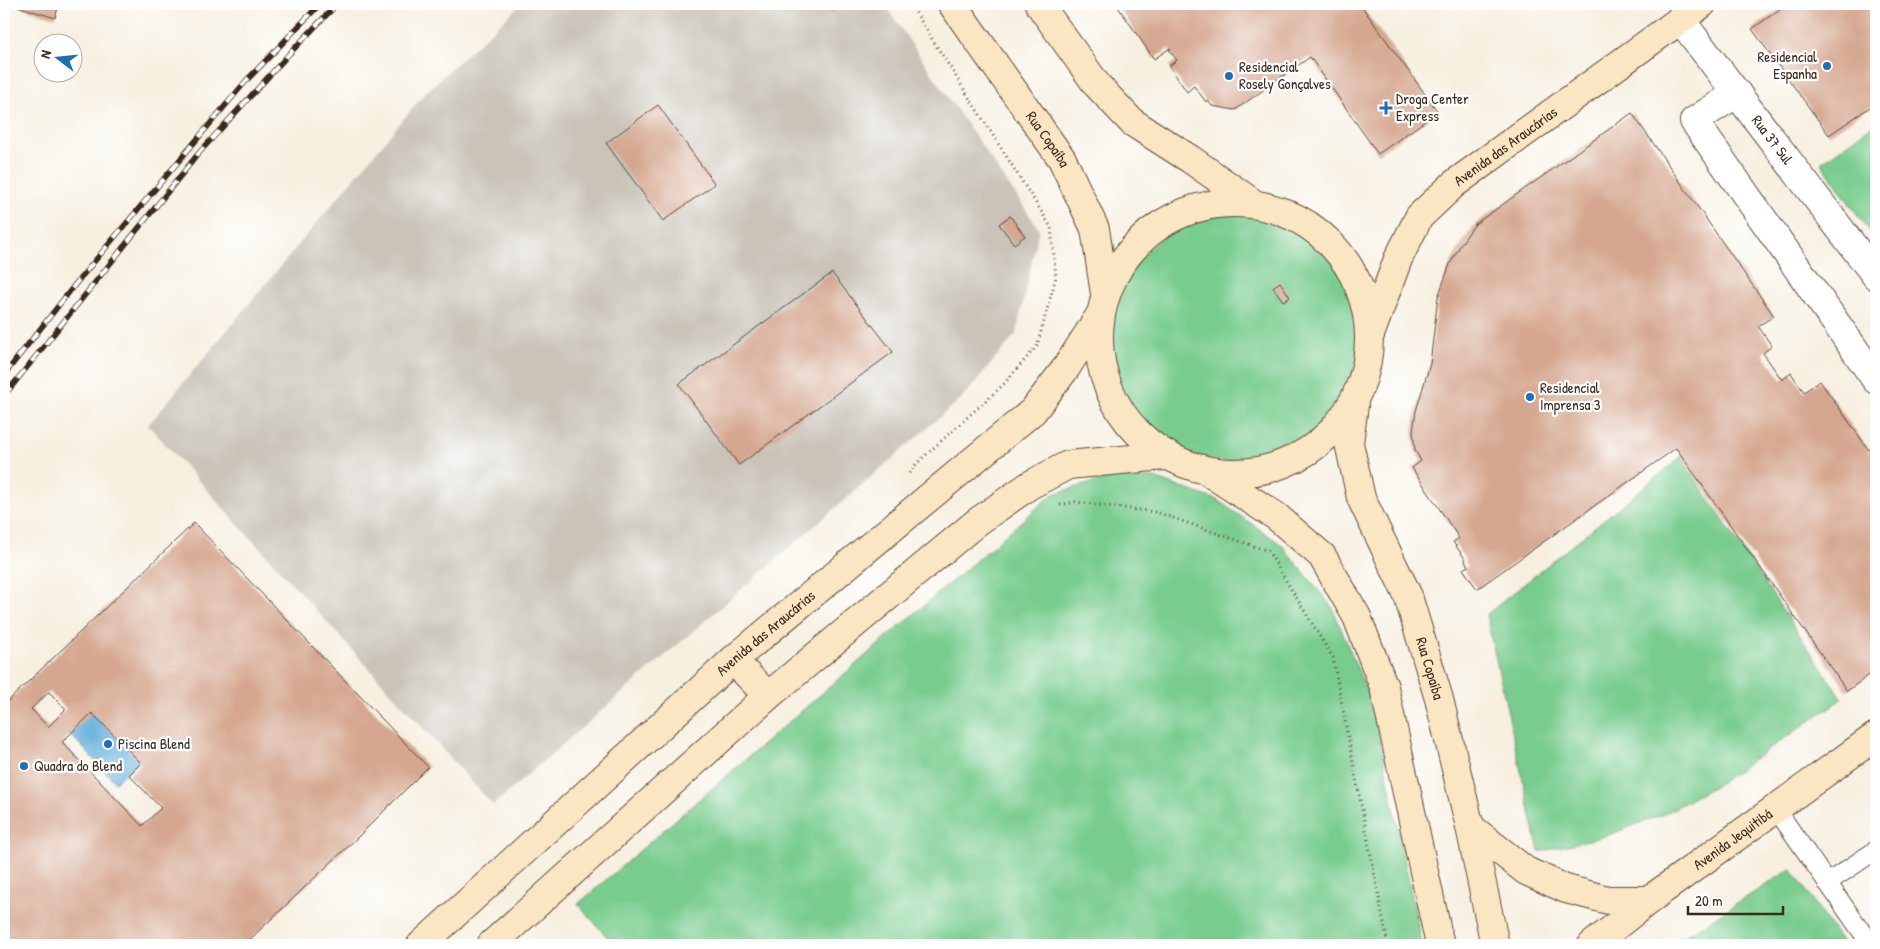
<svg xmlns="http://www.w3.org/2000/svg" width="1880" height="949" viewBox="0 0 1880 949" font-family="'Patrick Hand',sans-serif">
<rect width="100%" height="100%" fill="#fff"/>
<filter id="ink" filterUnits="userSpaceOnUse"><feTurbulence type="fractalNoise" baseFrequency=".02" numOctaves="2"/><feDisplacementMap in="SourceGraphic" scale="10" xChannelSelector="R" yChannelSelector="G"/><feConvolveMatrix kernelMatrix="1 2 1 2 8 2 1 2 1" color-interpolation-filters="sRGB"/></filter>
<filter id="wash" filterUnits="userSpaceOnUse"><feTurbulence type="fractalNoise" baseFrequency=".0096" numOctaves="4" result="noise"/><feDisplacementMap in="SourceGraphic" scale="20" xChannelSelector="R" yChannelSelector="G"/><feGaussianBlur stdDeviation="1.12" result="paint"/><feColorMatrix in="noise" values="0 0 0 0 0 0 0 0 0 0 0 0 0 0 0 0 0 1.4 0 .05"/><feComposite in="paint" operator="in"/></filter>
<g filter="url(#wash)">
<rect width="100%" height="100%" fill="#f7f0e1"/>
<path fill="#c9c3b8" d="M521 4H884L1039 229 1016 334 963 397 493 805 148 425 427 91Z"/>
<path fill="#78cc8e" stroke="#5a7b56" d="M1876 123V241L1821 163Z
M1111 338a124 124 0 1 1 248 0a124 124 0 1 1-248 0Z
M1681 457 1842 699 1718 784 1664 814 1606 836 1539 852 1486 615Z
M1112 477 1154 478 1217 500 1281 544 1332 607 1373 706 1422 945H614L578 904 1053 494Z
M1791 869 1844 945H1671Z"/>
<path fill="#5fadd9" stroke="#4d6c7c" d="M99 704 146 755 115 782 69 733Z"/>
<g id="blocks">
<path fill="#d5a790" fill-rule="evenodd" d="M11 4H59L55 18Z
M827 4H845L832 11Z
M1116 4H1360L1438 112 1378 154 1310 57 1235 110 1212 106 1208 101 1206 102 1194 86 1187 92 1169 66 1177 60 1169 50 1171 49 1170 48 1154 59Z
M1787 4H1876V103L1829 135 1752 29Z
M658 105 714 183 712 186 663 221 606 143Z
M1632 113 1774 316 1758 326 1772 346 1763 353 1782 380 1791 373 1804 392 1820 381 1876 460V670L1847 691 1676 448 1477 589 1463 569 1468 566 1465 561 1466 560 1453 542 1459 538 1412 468 1421 461 1415 450 1413 431 1416 411 1430 364 1438 297 1450 264 1461 244 1475 224Z
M1010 216 1025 236 1014 244 999 224Z
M832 273 893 352 739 465 679 384Z
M1280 282 1290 297 1283 301 1273 287Z
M194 523 428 767 360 835 244 945H4V705ZM49 692 66 709 48 727 31 709ZM92 713 141 763 129 775 161 808 142 826 62 742Z"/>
</g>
</g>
<g filter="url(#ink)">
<use href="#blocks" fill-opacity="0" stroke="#57483b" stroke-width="1"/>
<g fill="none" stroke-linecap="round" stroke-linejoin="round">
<defs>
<path id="lane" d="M1776 809 1871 945
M1827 883 1876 850"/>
<g id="street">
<path id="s1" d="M1680 19 1876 276"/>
<path d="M1737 93 1694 121 1876 380"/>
</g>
<g id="secondary">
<path id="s2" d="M952 4 1062 159 1095 229 1105 294"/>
<path d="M1039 4 1097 85 1132 122 1190 159 1253 203"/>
<circle cx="1234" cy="338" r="135"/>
<path id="s3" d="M1370 335 1398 259 1419 217 1454 184 1702 4"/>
<path id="s4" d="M1354 405 1349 443 1361 498 1408 596 1439 699 1470 827 1495 945"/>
<path d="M1210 473 1277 517 1322 556 1357 617 1384 687 1440 945"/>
<path d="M733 660 768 696"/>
<path d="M1470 827 1526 871 1566 889 1608 900H1649"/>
<path id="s5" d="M421 945 733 660 1033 411 1066 368 1100 315"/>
<path d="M491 945 768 696 977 522 1030 485 1068 465 1164 456"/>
<path id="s6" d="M1592 945 1649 900 1876 736"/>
</g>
</defs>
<use href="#lane" stroke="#57483b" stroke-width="20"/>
<use href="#street" stroke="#57483b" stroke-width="30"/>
<use href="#secondary" stroke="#57483b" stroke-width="30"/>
<path stroke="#57483b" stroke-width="3" stroke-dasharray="1 4" stroke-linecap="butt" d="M909 473 917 463 1003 385 1037 346 1056 277 1051 227 910 4
M1060 505 1075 502 1156 512 1268 551 1333 658 1388 945"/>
<use href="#lane" stroke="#fff" stroke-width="18"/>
<use href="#street" stroke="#fff" stroke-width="28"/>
<use href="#secondary" stroke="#fbe6c3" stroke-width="28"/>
<defs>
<path id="rail" d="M4 375 77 282 246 81 320 4
M4 396 198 154 289 54 337 4"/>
</defs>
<use href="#rail" stroke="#3b2a1e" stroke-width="5.5"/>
<use href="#rail" stroke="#fff" stroke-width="4" stroke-dasharray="11" stroke-linecap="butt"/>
</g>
</g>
<g fill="#1f6fb2" stroke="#fff" stroke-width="2">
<circle cx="1827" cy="66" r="5"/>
<circle cx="1229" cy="76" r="5"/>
<path d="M1383.5 100.5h5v5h5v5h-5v5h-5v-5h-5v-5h5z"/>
<circle cx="1530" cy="397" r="5"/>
<circle cx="108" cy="744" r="5"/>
<circle cx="24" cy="766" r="5"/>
</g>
<g text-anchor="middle" stroke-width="4.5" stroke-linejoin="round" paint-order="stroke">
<g font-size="15" fill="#3b2a1e" stroke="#fff" text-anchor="start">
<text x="1817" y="62" text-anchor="end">Residencial<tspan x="1817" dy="17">Espanha</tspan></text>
<text x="1239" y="72">Residencial<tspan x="1239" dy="17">Rosely Gonçalves</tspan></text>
<text x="1396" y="104">Droga Center<tspan x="1396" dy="17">Express</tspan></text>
<text x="1540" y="393">Residencial<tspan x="1540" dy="17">Imprensa 3</tspan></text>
<text x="118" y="749">Piscina Blend</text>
<text x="34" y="771">Quadra do Blend</text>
</g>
<g font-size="15" fill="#3b2a1e" stroke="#fff">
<text dy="5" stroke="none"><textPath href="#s2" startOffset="166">Rua Copaíba</textPath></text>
<text dy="5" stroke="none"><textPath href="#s1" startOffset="152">Rua 37 Sul</textPath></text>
<text dy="5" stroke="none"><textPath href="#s3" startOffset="240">Avenida das Araucárias</textPath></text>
<text dy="5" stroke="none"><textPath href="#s5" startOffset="465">Avenida das Araucárias</textPath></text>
<text dy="5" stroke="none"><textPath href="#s4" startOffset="279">Rua Copaíba</textPath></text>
<text dy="5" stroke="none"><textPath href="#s6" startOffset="176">Avenida Jequitibá</textPath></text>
</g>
</g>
<rect width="1880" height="949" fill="none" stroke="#fff" stroke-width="20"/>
<g transform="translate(58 58) rotate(286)"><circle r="24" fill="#ffffff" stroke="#b1aaa5"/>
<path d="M0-4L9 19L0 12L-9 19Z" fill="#1f6fb2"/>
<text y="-8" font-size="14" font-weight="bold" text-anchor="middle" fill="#3b2a1e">N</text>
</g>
<path d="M1688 906v8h95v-8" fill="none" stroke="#3b2a1e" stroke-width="2.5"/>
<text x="1695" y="906" font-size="15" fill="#3b2a1e" stroke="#ffffff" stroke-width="4" paint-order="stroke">20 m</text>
</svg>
